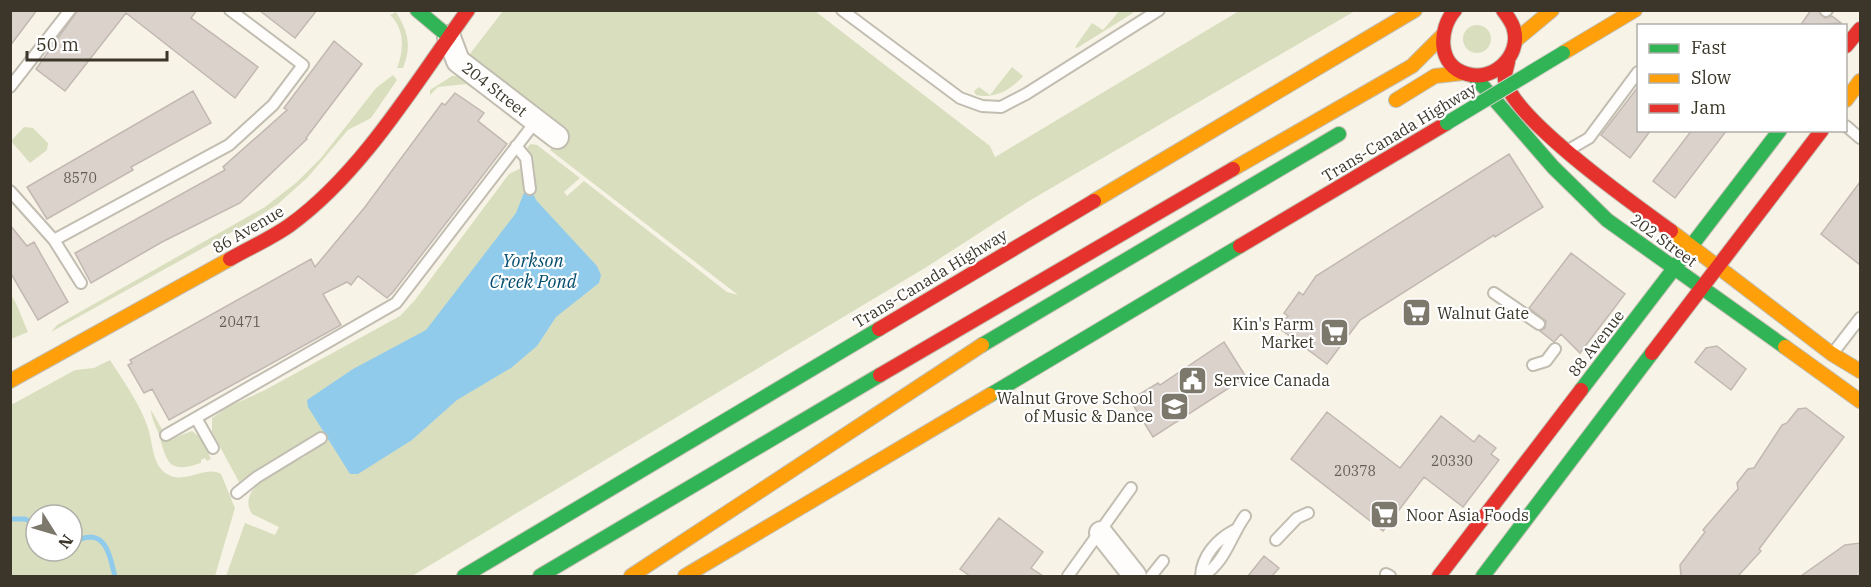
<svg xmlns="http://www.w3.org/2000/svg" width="1871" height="587" viewBox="0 0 1871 587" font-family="'IBM Plex Serif',serif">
<rect width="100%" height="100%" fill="#f8f3e7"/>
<path fill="#d9dfbe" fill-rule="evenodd" d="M1120 10 1132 11 1133 13 1077 48 1075 47 1092 23 1103 30Z
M503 11H815L990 146 995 157 1239 11H1355L1029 201 925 268 412 576H226L245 523 275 535 279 527 252 514C234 486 287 466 306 456L299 444 239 482 212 432V418L228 407 265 390 400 316 415 300 509 174 523 167 524 190 534 191V165L527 147 531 144 537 145 580 178 564 192 567 196 584 181 727 292 738 295 550 150 554 145 469 55Z
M396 12C408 31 412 46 403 68H397C404 50 405 29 390 15Z
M1463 39a14 14 0 1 1 28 0a14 14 0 1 1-28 0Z
M1012 67 1023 76C1011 90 995 99 976 95L974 91 979 87 990 95Z
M393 75 397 80 371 118 348 130 308 177 278 204 241 227 51 332 57 325 265 207 297 182 321 158 376 88Z
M452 76H460L476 85 473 89 466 84 438 87 430 95V90Z
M24 127 33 128 48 143 47 150 30 163 11 141Z
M10 294C17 301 23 322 28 332L11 339Z
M110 360C124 382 140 404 148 428 153 443 152 465 167 474 185 485 205 465 221 474L235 508 215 576H11V405L75 370 94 368ZM36 515H72V551H36Z
M151 410 168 440 192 431 200 437 211 459 207 461 205 458 201 460V463C166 475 167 460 158 432 155 425 151 416 151 410Z"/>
<path fill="#91cbec" d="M525 190 532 191 536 200 597 266 601 275 599 283 556 317 537 346 511 368 457 400 412 440 358 474H350L308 407 307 400 353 369 426 330 516 213Z"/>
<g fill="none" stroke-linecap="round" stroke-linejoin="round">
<path stroke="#91cbec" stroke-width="5" d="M10 519H25L36 524
M72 541C78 540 85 537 91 537 109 538 111 564 115 576"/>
</g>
<path fill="#dcd2cc" stroke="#c2b8b2" stroke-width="1.5" d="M10 10H37L10 46Z
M78 10H197L191 18 258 67 235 98 126 13 65 91 36 69Z
M259 10H317L295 38Z
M1811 10H1819L1825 18 1832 16 1841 23 1800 26Z
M334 41 362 64 306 138 307 139 240 203 162 242 91 283 75 253 225 170 223 167 287 110 284 108Z
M1638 87V130H1651L1630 158 1601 135Z
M193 91 211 123 131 167 133 170 47 219 27 187Z
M455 93 484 113 478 121 507 144 393 292 387 298 358 276 351 285 347 282 323 294 341 325 169 420 152 389 144 393 128 365 132 363 130 360 311 259 315 267 365 207 442 103 445 105Z
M1692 130H1727L1675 198 1653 181Z
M1509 154 1543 207 1495 237 1494 235 1360 320 1327 364 1279 328 1288 316 1284 313 1299 292 1303 295 1316 276Z
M1860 182V265L1821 234Z
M10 225 27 246 34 242 68 302 38 320 10 272Z
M1571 253 1625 294 1580 353 1561 334 1554 342 1540 331 1545 328 1546 321 1529 308Z
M1224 342 1246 377 1153 437 1130 400 1158 383 1160 385Z
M1717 346 1746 369 1731 390 1695 362 1706 348Z
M1806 408 1844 437 1759 549 1761 551 1738 576H1681L1680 565 1705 532 1703 530 1738 489 1737 483 1748 469 1754 468 1782 425 1787 423 1798 409Z
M1327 412 1400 468 1441 416 1474 442 1479 435 1496 448 1491 454 1499 460 1463 507 1424 477 1383 531 1291 459Z
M999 518 1043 552 1031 568 1043 576H970L960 569Z
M1860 543V576H1801L1845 545Z
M1264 556 1279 568 1272 576H1248Z"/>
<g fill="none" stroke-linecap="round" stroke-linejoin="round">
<defs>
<path id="lane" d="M842 10 960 98 982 106 1001 107 1026 94 1159 10
M1826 11 1827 10
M10 87 70 10
M1846 126 1860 138
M516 146 526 158 530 189
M1570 149 1589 138 1638 72
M10 191 54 240 229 145 273 105 303 65 230 10
M54 240 81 283
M1494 293 1539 324
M1833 353 1860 318
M1533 365 1546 361 1555 349
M196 418 213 448
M166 435 396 303 536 121
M237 493 257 477 321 438
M1276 540 1297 518 1308 513
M1386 574 1390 576
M1068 576 1131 488
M1151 576 1163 561
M1201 576C1202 556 1217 539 1235 530
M1203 576C1226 561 1230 537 1245 516"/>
<path id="street" d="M449 37 458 61 557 137
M1101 533 1135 576"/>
<path id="fast" d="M417 10 449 37
M1474 76 1553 167 1607 220 1785 347
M982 345 1339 134
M1581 390 1780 130
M990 395 1240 246
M464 576 879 329
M540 576 880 375
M1483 576 1652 353"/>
<path id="slow" d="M1516 40 1552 10
M1563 53 1635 10
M1396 100 1435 76 1463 73
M1846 100 1860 81
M1233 169 1412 66 1442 36
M1094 201 1415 10
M1671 231 1832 354 1860 371
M1785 347 1860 401
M10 381 230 259
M631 576 982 345
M685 576 990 395"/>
<path id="jam" d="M1455 10C1438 29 1437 66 1467 74 1493 82 1521 56 1514 30 1513 23 1507 16 1503 10
M1846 46 1860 29
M1508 62C1507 67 1504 75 1505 80 1514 120 1635 205 1671 231
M1240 246 1447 123
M230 259C249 248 272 238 290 225 362 173 416 82 468 10
M879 329 1094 201
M1652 353 1822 130
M880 375 1233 169
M1439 576 1581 390"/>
</defs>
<use href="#lane" stroke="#c2bdb1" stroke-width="14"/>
<use href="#street" stroke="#c2bdb1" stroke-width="26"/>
<use href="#fast" stroke="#c2bdb1" stroke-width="16"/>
<use href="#slow" stroke="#c2bdb1" stroke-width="16"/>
<use href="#jam" stroke="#c2bdb1" stroke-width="16"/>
<use href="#lane" stroke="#fefdfb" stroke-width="10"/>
<use href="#street" stroke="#fefdfb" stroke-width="22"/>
<use href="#fast" stroke="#30b455" stroke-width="14"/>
<use href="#slow" stroke="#ff9f0a" stroke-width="14"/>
<use href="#jam" stroke="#e5322d" stroke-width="14"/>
<defs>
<path id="fast-bridge" d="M1447 123 1563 53"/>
</defs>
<use href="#fast-bridge" stroke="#d2cfc7" stroke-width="16" stroke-linecap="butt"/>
<use href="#fast-bridge" stroke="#30b455" stroke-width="14"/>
</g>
<defs>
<symbol id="supermarket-square" viewBox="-11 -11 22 22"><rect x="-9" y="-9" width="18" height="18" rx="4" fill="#7d786c" stroke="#fff"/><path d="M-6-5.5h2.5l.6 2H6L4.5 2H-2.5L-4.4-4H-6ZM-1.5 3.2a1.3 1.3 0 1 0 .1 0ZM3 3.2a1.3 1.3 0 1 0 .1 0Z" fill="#fff"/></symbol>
<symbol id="civic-square" viewBox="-11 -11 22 22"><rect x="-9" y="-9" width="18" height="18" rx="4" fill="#7d786c" stroke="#fff"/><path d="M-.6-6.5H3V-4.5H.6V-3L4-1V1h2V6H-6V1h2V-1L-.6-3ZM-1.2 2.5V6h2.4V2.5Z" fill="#fff"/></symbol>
<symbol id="school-square" viewBox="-11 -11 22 22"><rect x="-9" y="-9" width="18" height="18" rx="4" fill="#7d786c" stroke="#fff"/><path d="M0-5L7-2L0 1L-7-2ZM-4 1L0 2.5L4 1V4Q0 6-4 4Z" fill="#fff"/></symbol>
</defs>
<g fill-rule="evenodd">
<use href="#supermarket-square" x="1400" y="296" width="33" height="33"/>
<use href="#supermarket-square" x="1318" y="316" width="33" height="33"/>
<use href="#civic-square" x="1176" y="364" width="33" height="33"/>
<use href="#school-square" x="1158" y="390" width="33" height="33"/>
<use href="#supermarket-square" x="1368" y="498" width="33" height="33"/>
</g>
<g text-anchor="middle" stroke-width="4.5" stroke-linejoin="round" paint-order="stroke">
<g font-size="14" fill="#635d52">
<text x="80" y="183">8570</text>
<text x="240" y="327">20471</text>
<text x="1452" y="466">20330</text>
<text x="1355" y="476">20378</text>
</g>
<g font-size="16" fill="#3b3629" stroke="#fff">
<text transform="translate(495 89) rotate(38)" y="6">204 Street</text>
<text transform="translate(1399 132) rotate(-31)" y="6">Trans-Canada Highway</text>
<text transform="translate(248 229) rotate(-30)" y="6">86 Avenue</text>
<text transform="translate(1664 240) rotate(36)" y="6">202 Street</text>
<text transform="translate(930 278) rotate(-31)" y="6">Trans-Canada Highway</text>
<text transform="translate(1596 343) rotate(-52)" y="6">88 Avenue</text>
</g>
<g font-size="16" fill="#3b3629" stroke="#fff" text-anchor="start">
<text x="1437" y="319">Walnut Gate</text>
<text x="1314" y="330" text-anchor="end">Kin's Farm<tspan x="1314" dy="18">Market</tspan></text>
<text x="1214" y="386">Service Canada</text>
<text x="1153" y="404" text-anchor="end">Walnut Grove School<tspan x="1153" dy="18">of Music &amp; Dance</tspan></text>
<text x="1406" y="521">Noor Asia Foods</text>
</g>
<g font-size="18" font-style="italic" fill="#044c6e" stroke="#fff">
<text x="533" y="267">Yorkson<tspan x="533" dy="21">Creek Pond</tspan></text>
</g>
</g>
<rect width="1871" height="587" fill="none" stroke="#3b3629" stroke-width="24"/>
<rect x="1637" y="24" width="210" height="108" fill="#ffffff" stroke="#b1afa9" stroke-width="1.5"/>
<rect x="1649" y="44" width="30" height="9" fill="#30b455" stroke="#b1afa9" stroke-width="1.5"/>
<text x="1691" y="54" font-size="18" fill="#3b3629">Fast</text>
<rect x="1649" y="74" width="30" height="9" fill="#ff9f0a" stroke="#b1afa9" stroke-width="1.5"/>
<text x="1691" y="84" font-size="18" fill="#3b3629">Slow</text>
<rect x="1649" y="104" width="30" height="9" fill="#e5322d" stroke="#b1afa9" stroke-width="1.5"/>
<text x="1691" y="114" font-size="18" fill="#3b3629">Jam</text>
<g transform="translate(54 533) rotate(127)"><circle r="28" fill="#ffffff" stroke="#b1afa9" stroke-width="1.5"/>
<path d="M0-4.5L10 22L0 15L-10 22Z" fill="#7d786c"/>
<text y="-9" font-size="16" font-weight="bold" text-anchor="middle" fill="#3b3629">N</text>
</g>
<path d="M27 51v9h140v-9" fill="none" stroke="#3b3629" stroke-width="3"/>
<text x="36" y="51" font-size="18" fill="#3b3629" stroke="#ffffff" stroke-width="4.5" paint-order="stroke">50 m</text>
</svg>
